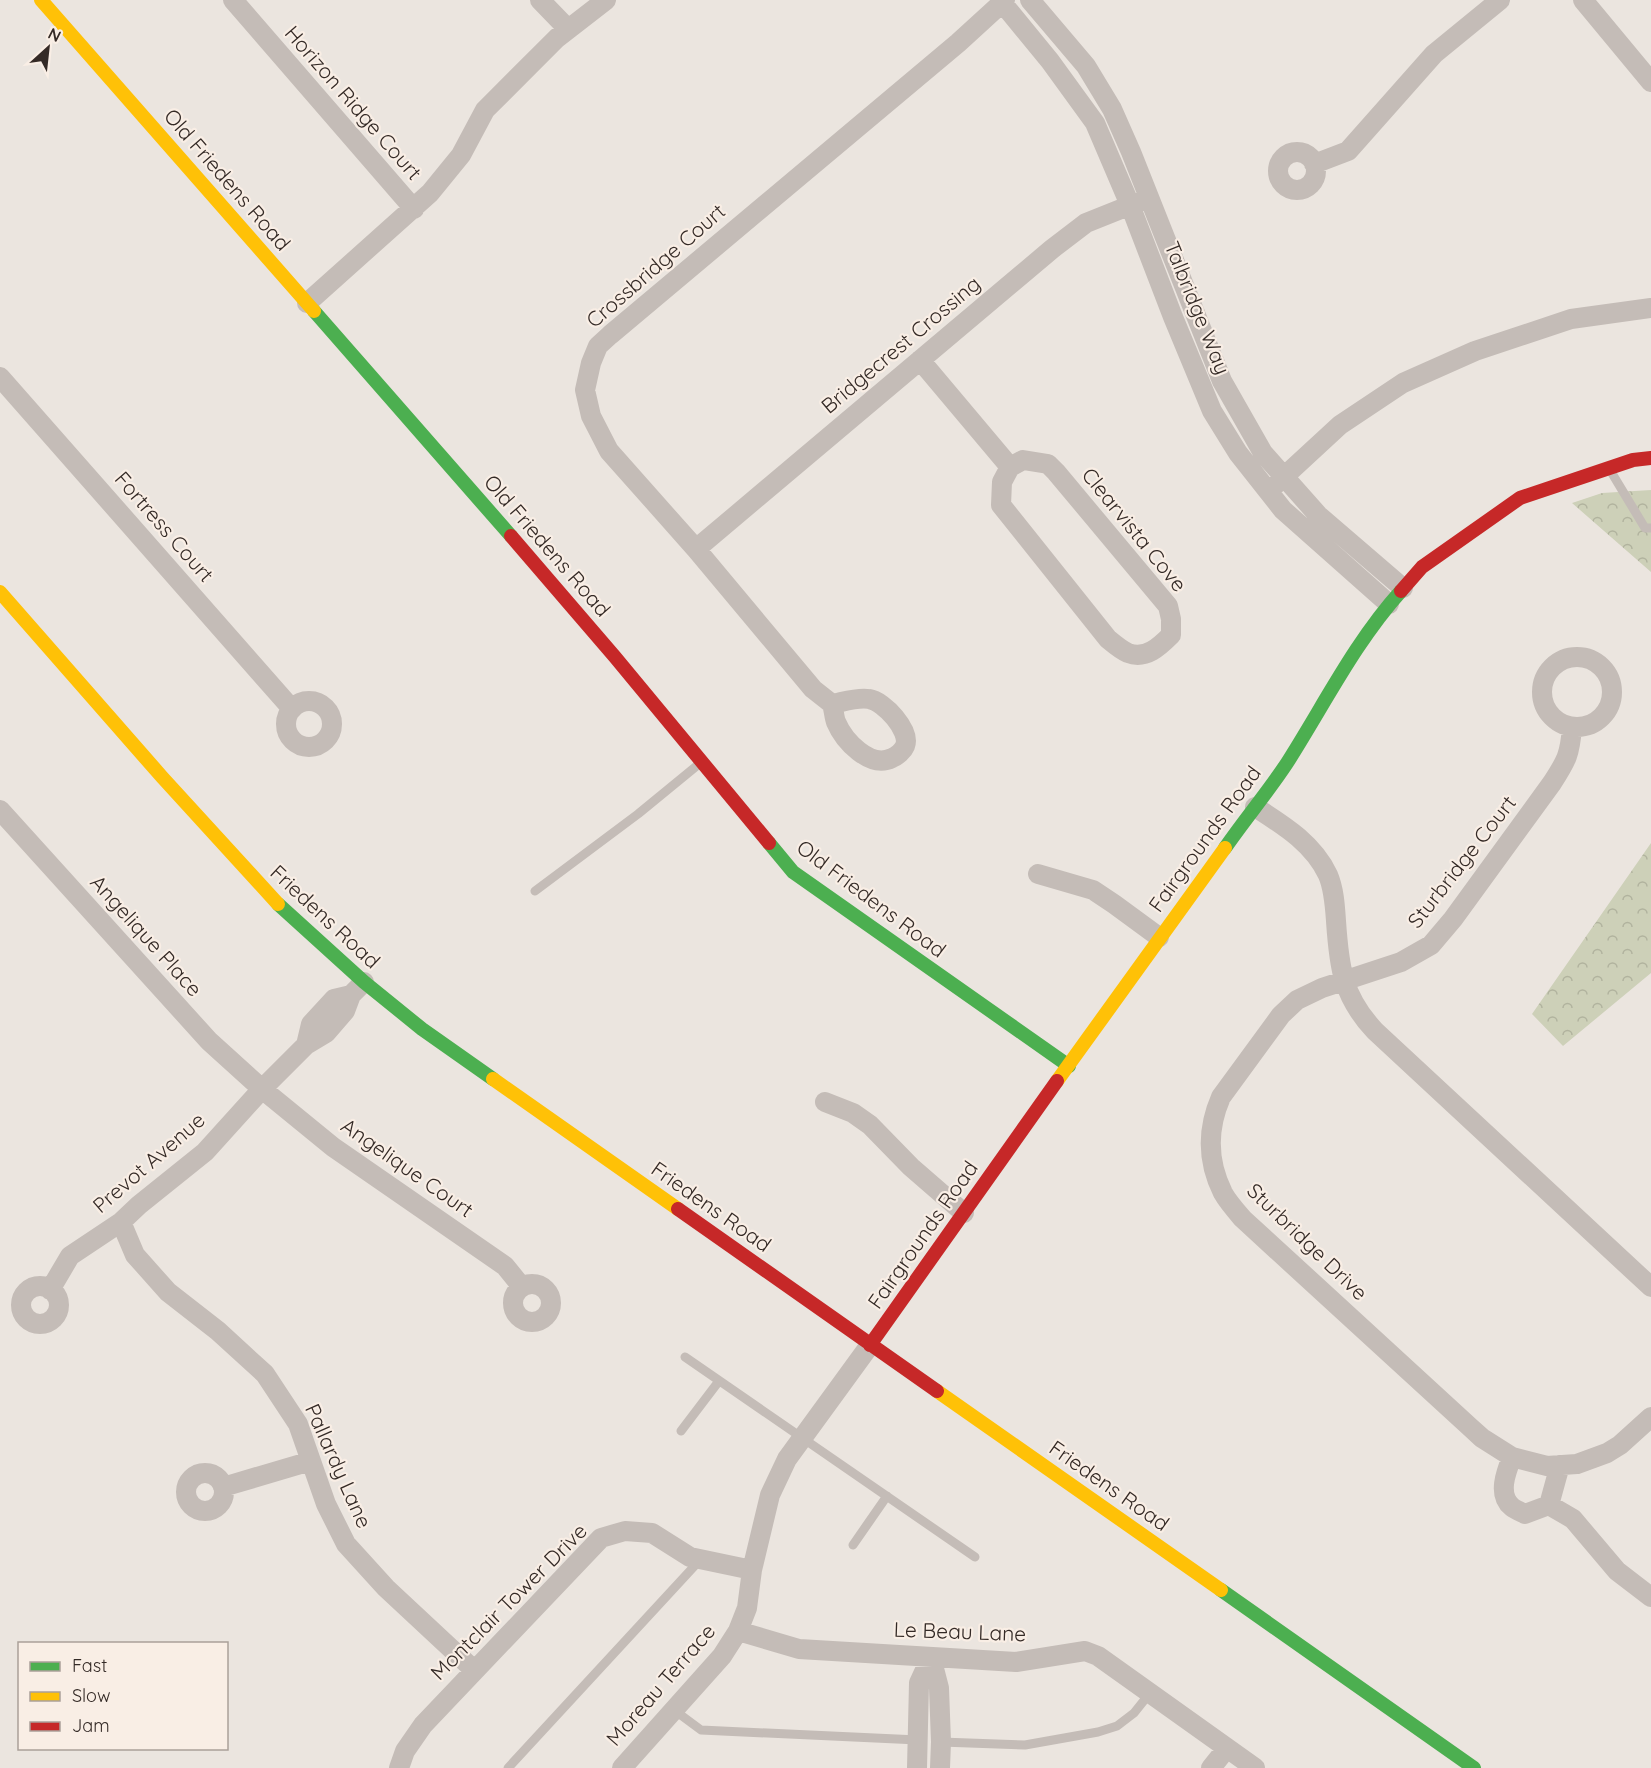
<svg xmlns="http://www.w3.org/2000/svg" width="1651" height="1768" viewBox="0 0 1651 1768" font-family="Quicksand,sans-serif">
<defs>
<pattern id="forest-crowns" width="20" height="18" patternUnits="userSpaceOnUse" patternTransform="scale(1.5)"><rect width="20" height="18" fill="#cdd0b8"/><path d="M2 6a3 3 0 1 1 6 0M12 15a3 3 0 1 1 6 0" fill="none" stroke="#b1b39e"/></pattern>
</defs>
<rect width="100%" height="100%" fill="#ebe5df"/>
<path fill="url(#forest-crowns)" d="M1651 490V572L1572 503 1602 493Z
M1651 843V973L1563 1046 1532 1014Z"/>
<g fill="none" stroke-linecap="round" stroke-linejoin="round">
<path stroke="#c4bcb7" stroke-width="9" d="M1610 470 1645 528H1651
M535 891 638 814 699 764
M685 1357 975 1557
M681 1431 719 1381
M853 1545 887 1496
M674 1710 701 1730 918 1740
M941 1742 1025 1745 1098 1732 1117 1726 1134 1713 1150 1693
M508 1768 700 1560"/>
<path stroke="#c4bcb7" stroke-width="20" d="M233 0 414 209
M540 0 568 29
M1000 0 1050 61 1095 123 1130 205 1173 317 1212 411 1238 453 1283 510 1389 604
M1030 0 1086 66 1112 109 1131 152 1222 381 1263 453 1318 515 1403 588
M1583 0 1651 82
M1278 171a19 19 0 1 1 38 0a19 19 0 1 1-38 0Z
M1314 164 1348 151 1434 54 1500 0
M307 303 430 193 461 155 485 110 557 38 606 0
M920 360 1010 467
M0 377 292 709
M1023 460 1048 464 1056 472 1168 606 1171 619V635C1160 646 1146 660 1128 653 1121 650 1114 644 1108 639L1001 505 1002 482 1010 467Z
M1274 486 1340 425 1403 383 1475 351 1571 319 1651 308
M696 549 1052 249 1086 223 1141 201
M1542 692a35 35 0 1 1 70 0a35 35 0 1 1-70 0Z
M286 724a23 23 0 1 1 46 0a23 23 0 1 1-46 0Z
M832 704C843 702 857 697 869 699 884 701 911 731 905 746 903 751 897 756 892 758 870 769 844 741 836 722 834 717 834 710 832 704L813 689 696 549 609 451 591 416 585 390 591 363 598 346 610 335 958 43 1005 0
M1572 727C1570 754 1567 760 1552 783L1453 919 1431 945 1401 962 1322 988 1297 1000 1281 1015 1221 1097C1207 1129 1207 1161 1223 1193 1228 1202 1236 1211 1243 1219L1471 1428 1482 1438 1512 1457 1547 1466 1577 1464 1607 1453 1620 1445 1651 1417
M1255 807C1283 825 1313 843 1328 875 1334 889 1335 906 1336 921 1339 966 1342 996 1375 1031L1651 1287
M0 810 209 1041 262 1089 333 1147 505 1266 522 1287
M1038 874 1093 890 1114 904 1159 937
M306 1045 311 1024 334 999 351 995
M825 1102 853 1113 870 1125 911 1167 964 1213
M121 1222 135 1255 168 1292 218 1331 265 1374 298 1424 326 1504 346 1544 386 1588 474 1670
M513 1303a19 19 0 1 1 38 0a19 19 0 1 1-38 0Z
M21 1305a19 19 0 1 1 38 0a19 19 0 1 1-38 0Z
M50 1290 70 1256 121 1222 139 1205 205 1152 262 1089 306 1045 326 1033 345 1011 351 995 364 982
M1512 1457C1506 1472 1497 1495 1512 1507 1516 1510 1521 1512 1525 1514L1549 1505 1560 1465
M186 1492a19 19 0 1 1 38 0a19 19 0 1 1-38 0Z
M223 1487 311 1461
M1549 1505 1573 1519 1617 1571 1651 1597
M738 1631 799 1649 1016 1662 1085 1651 1098 1656 1255 1768
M931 1657 939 1688 941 1742 940 1768
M399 1768 405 1751 423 1725 601 1538 625 1531 652 1533 690 1557 752 1570
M622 1768 722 1656 738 1631 747 1608 752 1570 770 1495 787 1459 870 1345
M917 1768 919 1683 931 1657
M1211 1768 1227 1748"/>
<path stroke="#4caf50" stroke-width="14" d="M314 311 511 536
M769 843 793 872 1069 1066
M1225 848C1245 819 1268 792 1287 763 1324 705 1355 642 1401 591
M278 904 364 982 422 1029 493 1079
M1221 1590 1474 1768"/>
<path stroke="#ffc107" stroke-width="14" d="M41 0 314 311
M0 592 162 777 278 904
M493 1079 678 1209
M1057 1081 1225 848
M937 1391 1221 1590"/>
<path stroke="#c62828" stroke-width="14" d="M511 536 615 657 769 843
M1401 591 1422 567 1520 498 1633 460 1651 458
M678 1209 937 1391
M870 1345 1057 1081"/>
</g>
<g text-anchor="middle" stroke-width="4.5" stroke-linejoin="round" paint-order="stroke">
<g font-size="21" fill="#342a26" stroke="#f9eee5">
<text transform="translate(353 103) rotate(49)" y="7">Horizon Ridge Court</text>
<text transform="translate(227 180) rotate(49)" y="7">Old Friedens Road</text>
<text transform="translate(656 266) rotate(-41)" y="7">Crossbridge Court</text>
<text transform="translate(1197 308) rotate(68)" y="7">Talbridge Way</text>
<text transform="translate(901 345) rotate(-40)" y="7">Bridgecrest Crossing</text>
<text transform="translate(164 527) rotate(49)" y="7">Fortress Court</text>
<text transform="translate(1134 530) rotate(51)" y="7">Clearvista Cove</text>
<text transform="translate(547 546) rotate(49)" y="7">Old Friedens Road</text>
<text transform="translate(1205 839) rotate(-54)" y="7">Fairgrounds Road</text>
<text transform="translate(1462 862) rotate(-52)" y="7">Sturbridge Court</text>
<text transform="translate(871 899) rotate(37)" y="7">Old Friedens Road</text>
<text transform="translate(325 917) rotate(43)" y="7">Friedens Road</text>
<text transform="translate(146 936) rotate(48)" y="7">Angelique Place</text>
<text transform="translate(149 1163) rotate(-41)" y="7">Prevot Avenue</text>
<text transform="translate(407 1168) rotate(35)" y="7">Angelique Court</text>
<text transform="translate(711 1207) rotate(35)" y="7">Friedens Road</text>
<text transform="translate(923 1235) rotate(-55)" y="7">Fairgrounds Road</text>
<text transform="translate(1307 1242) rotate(44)" y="7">Sturbridge Drive</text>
<text transform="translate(338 1466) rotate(66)" y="7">Pallardy Lane</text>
<text transform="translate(1109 1486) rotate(35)" y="7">Friedens Road</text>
<text transform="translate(509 1602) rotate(-45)" y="7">Montclair Tower Drive</text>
<text transform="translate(960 1632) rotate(2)" y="7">Le Beau Lane</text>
<text transform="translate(661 1685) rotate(-49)" y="7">Moreau Terrace</text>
</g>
</g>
<rect x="18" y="1642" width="210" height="108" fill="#f9eee5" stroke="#aaa099" stroke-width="1.5"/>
<rect x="30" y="1662" width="30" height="9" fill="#4caf50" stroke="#aaa099" stroke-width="1.5"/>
<text x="72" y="1672" font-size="18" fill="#342a26">Fast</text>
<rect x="30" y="1692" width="30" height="9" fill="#ffc107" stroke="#aaa099" stroke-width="1.5"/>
<text x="72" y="1702" font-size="18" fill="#342a26">Slow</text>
<rect x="30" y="1722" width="30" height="9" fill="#c62828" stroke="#aaa099" stroke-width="1.5"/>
<text x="72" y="1732" font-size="18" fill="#342a26">Jam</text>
<g transform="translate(48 48) rotate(27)" stroke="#f9eee5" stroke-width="4.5" paint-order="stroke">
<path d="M0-4.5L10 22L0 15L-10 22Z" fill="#342a26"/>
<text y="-9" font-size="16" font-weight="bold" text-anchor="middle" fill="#342a26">N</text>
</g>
</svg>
